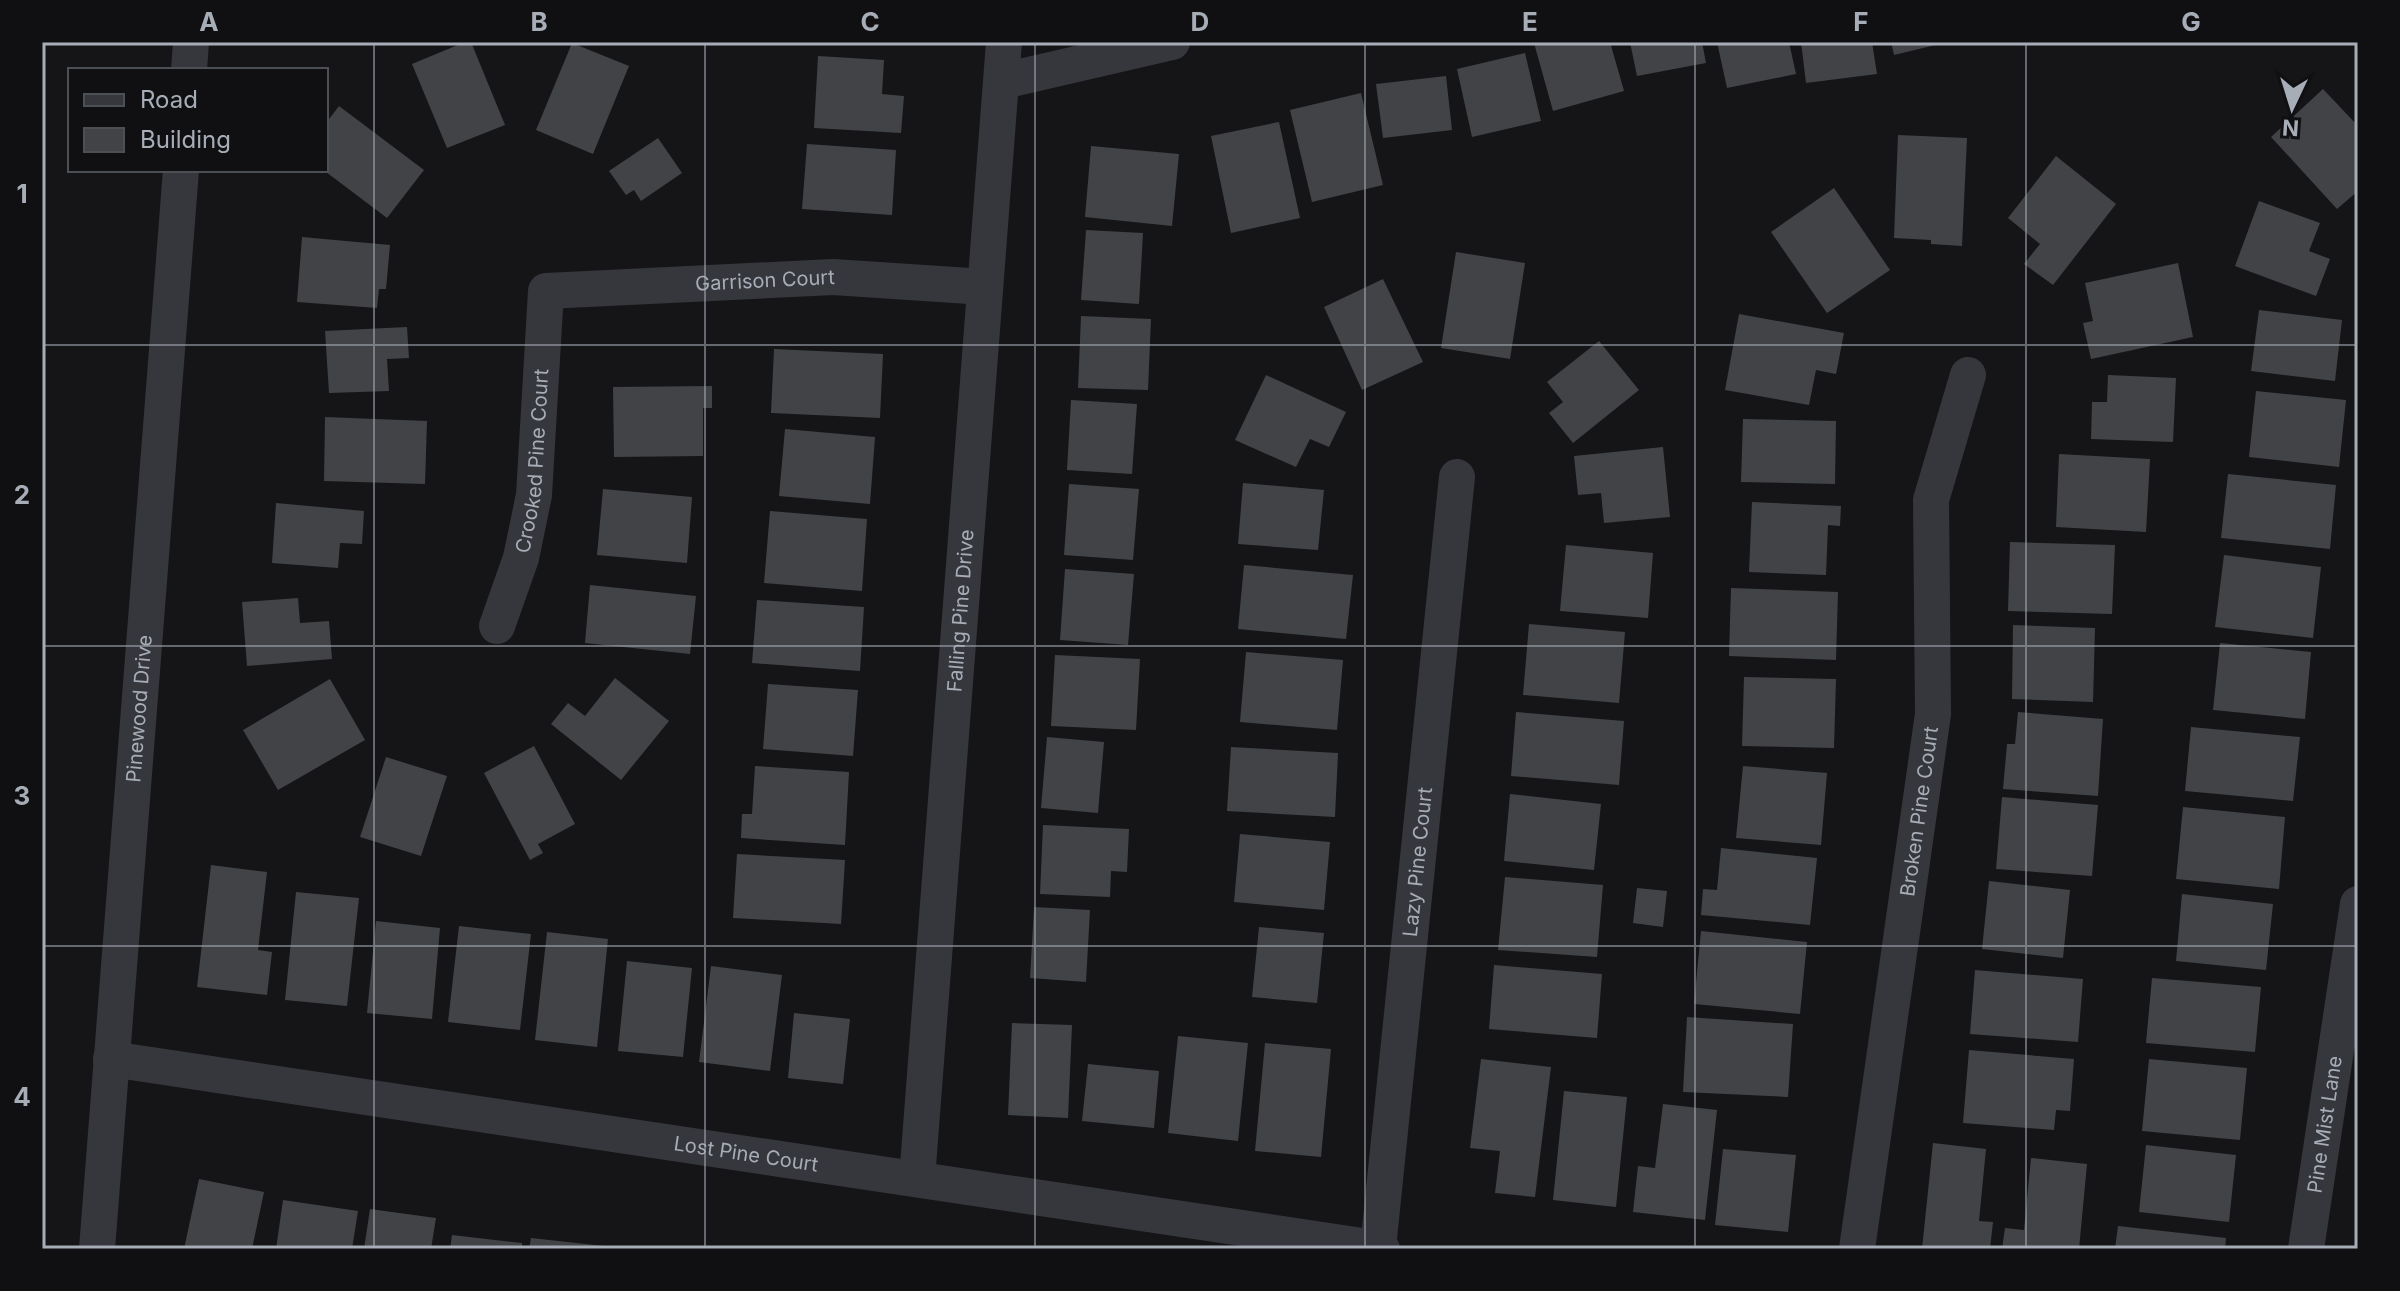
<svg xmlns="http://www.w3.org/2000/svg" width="2400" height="1291" viewBox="0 0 2400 1291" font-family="Inter,sans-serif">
<rect width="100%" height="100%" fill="#151517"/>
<path fill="#414347" d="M465 42H471L505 125 447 148 412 64Z
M1538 42H1610L1624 91 1553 111 1534 43Z
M1630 42H1702L1706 63 1637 76Z
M1717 42H1789L1796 74 1727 88Z
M1801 42H1872L1877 74 1806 83Z
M1891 42H1944V43L1894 55Z
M572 43 629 66 593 154 536 130Z
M1525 53 1541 121 1472 137 1457 69Z
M818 56 884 60 882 94 904 96 901 133 814 128Z
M1446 76 1452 130 1383 138 1376 84Z
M2323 89 2358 126V191L2337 209 2271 137Z
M1361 93 1383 185 1312 202 1290 110Z
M339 106 424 170 387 218 326 172V123Z
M1279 122 1300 218 1231 233 1211 136Z
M1898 135 1967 138 1962 246 1931 244V240L1894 238Z
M658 138 682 173 641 201 634 190 626 195 609 171Z
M807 144 896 150 892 215 802 209Z
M1091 146 1179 154 1172 226 1085 217Z
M2056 156 2116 204 2053 285 2024 264 2040 244 2008 218Z
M1834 188 1890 270 1827 313 1771 232Z
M2259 201 2320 223 2309 251 2330 259 2316 296 2235 266Z
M1086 230 1143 233 1139 304 1081 300Z
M302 237 390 245 386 289H379L377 308 297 302Z
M1456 252 1525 263 1510 359 1441 348Z
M2178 263 2193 337 2091 359 2083 323 2093 321 2085 283Z
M1383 279 1423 362 1362 390 1324 307Z
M2259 310 2342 320 2335 381 2251 371Z
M1739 314 1844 333 1836 374 1816 370 1809 405 1725 390Z
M1081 316 1151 319 1148 390 1078 388Z
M407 327 409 358 387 359 389 391 329 393 325 331Z
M1599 341 1639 390 1573 443 1549 413 1563 402 1547 382Z
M774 349 883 354 880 418 771 413Z
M1266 375 1346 412 1329 447 1310 439 1296 467 1235 440Z
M2108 375 2176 378 2173 442 2091 439 2092 402H2107Z
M712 386V408H703V456L614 457 613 387Z
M2256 391 2346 400 2339 467 2249 457Z
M1071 400 1137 404 1132 474 1067 470Z
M325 417 427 421 425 484 324 481Z
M1743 419 1836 421 1835 484 1741 482Z
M785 429 875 437 870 504 779 496Z
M1663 447 1670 517 1604 523 1601 493 1578 495 1574 456Z
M2059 454 2150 459 2146 532 2056 527Z
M2228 474 2336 485 2330 549 2221 538Z
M1243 483 1324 490 1318 550 1238 544Z
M1069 484 1139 489 1133 560 1064 555Z
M603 489 692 497 687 563 597 555Z
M1752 502 1841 506 1840 526 1828 525 1826 575 1749 572Z
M276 503 364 511 362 544 340 543 338 568 272 563Z
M770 511 867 519 862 591 764 583Z
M2010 542 2115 545 2112 614 2008 611Z
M1566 545 1653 553 1648 618 1560 611Z
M2224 555 2321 567 2313 638 2215 627Z
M1244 565 1353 575 1346 639 1238 629Z
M1065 569 1134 574 1128 645 1060 640Z
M590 585 696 596 690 654 585 643Z
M1731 588 1838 592 1836 660 1729 656Z
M298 598 300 623 329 621 332 659 247 666 242 602Z
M757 600 864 607 860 671 752 663Z
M1529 624 1625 632 1619 703 1523 695Z
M2013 625 2095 628 2093 702 2012 699Z
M2220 643 2311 652 2305 719 2213 710Z
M1246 652 1343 660 1337 730 1240 722Z
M1055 655 1140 659 1136 730 1051 726Z
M1744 677 1836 679 1834 748 1742 746Z
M615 678 669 721 621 780 551 724 568 703 585 716Z
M330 679 365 740 278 790 243 730Z
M768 684 858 690 853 756 763 749Z
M1516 712 1624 721 1619 785 1511 776Z
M2018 712 2103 719 2098 796 2003 789 2007 744H2015Z
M2191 727 2300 737 2293 801 2185 791Z
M1047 737 1104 742 1098 813 1041 808Z
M534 746 575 824 538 844 543 853 530 860 484 773Z
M1231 747 1338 753 1335 817 1227 811Z
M386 757 447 776 421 856 360 837Z
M755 766 849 772 845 845 741 838 742 814H752Z
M1743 766 1827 773 1821 845 1736 838Z
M1510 794 1601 804 1594 870 1504 861Z
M2002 797 2098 805 2092 876 1996 869Z
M2183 807 2285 817 2279 889 2176 879Z
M1043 825 1129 829 1127 872 1111 871 1110 897 1040 894Z
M1240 834 1330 842 1324 910 1234 902Z
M1721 848 1817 858 1810 925 1701 915 1703 889 1717 890Z
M737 854 845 860 841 924 733 918Z
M211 865 267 872 258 950 272 952 267 995 197 987Z
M1505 877 1603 885 1597 957 1498 950Z
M1989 881 2070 890 2063 958 1982 949Z
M1637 888 1667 891 1663 927 1633 923Z
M296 892 359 898 347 1006 285 1000Z
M2182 894 2273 904 2266 970 2176 961Z
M1034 907 1090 910 1086 982 1030 978Z
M376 921 440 928 432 1019 367 1013Z
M459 926 531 934 520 1030 448 1022Z
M1259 927 1324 933 1317 1003 1252 997Z
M1701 931 1807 942 1800 1014 1694 1004Z
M547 932 608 939 597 1047 535 1040Z
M627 961 692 968 683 1057 618 1051Z
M1494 965 1602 974 1597 1038 1489 1029Z
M711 966 782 975 770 1071 699 1062Z
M1975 970 2083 979 2078 1042 1970 1034Z
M2152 978 2261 987 2255 1052 2146 1043Z
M794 1013 850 1019 843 1084 788 1078Z
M1687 1017 1793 1024 1788 1097 1683 1092Z
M1012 1023 1072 1025 1068 1118 1008 1115Z
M1178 1036 1248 1043 1238 1141 1168 1133Z
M1265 1043 1331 1049 1321 1157 1255 1151Z
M1969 1050 2074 1059 2070 1111 2056 1110 2054 1130 1963 1123Z
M1481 1059 1551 1067 1535 1197 1495 1193 1500 1151 1470 1148Z
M2149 1059 2247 1068 2240 1140 2142 1131Z
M1088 1064 1159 1071 1154 1128 1082 1121Z
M1564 1091 1627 1097 1616 1207 1553 1200Z
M1663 1104 1717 1110 1705 1220 1633 1212 1638 1166 1655 1168Z
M1933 1143 1986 1149 1979 1221 1993 1222 1990 1249H1922Z
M2146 1145 2236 1155 2229 1222 2139 1212Z
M1723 1149 1796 1155 1788 1232 1715 1225Z
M2031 1158 2087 1164 2079 1249H2002L2005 1228 2024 1230Z
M199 1179 264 1192 252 1249H184Z
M283 1200 358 1211 352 1249H276Z
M370 1209 436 1218 431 1249H364Z
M2118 1226 2226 1238 2225 1249H2115Z
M452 1235 522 1243V1249H450Z
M531 1238 604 1246 603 1249H529Z"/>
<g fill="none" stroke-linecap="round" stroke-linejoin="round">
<g stroke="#36373c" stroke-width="36">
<path d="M189 70 191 42"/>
<path d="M1003 81 1172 42"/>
<path id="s1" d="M497 626 521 558 534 495 546 291 833 277 985 287"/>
<path id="s2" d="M111 1059 1382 1249"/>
<path id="s3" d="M917 1179 1004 42"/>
<path id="s4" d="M1378 1248 1457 477"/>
<path id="s5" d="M97 1249 181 170"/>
<path id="s6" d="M1857 1249 1933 714 1931 500 1968 375"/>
<path id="s7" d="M2306 1249 2358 904"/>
</g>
</g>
<path fill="none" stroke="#a7adb7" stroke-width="2" stroke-opacity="0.55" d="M374 42V1249M705 42V1249M1035 42V1249M1365 42V1249M1695 42V1249M2026 42V1249M42 345H2358M42 646H2358M42 946H2358"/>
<g text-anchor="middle" stroke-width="7" stroke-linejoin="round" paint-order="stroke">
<g font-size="20" fill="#a7adb7" stroke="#101012">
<text dy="7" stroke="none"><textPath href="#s1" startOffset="560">Garrison Court</textPath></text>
<text dy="7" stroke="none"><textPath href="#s1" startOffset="170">Crooked Pine Court</textPath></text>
<text dy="7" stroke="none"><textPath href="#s3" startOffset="570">Falling Pine Drive</textPath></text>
<text dy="7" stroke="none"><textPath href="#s5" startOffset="542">Pinewood Drive</textPath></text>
<text dy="7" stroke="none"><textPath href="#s6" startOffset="442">Broken Pine Court</textPath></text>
<text dy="7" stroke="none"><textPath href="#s4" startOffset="388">Lazy Pine Court</textPath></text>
<text dy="7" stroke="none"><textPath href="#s7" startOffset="126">Pine Mist Lane</textPath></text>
<text dy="7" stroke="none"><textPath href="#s2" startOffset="642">Lost Pine Court</textPath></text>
</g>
</g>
<rect width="2400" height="1291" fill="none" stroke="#101012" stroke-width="88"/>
<rect x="68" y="68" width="260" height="104" fill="#101012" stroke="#4c4f54" stroke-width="2"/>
<rect x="84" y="94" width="40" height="12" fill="#36373c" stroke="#4c4f54" stroke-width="2"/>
<text x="140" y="108" font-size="24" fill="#a7adb7">Road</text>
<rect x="84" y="128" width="40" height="24" fill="#414347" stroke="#4c4f54" stroke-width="2"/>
<text x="140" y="148" font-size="24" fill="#a7adb7">Building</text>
<g transform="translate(2292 108) rotate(184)" stroke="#101012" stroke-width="6" paint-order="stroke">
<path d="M0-6L14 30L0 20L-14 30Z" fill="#a7adb7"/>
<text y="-12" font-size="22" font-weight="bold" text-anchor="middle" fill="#a7adb7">N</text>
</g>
<rect x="44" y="44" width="2312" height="1203" fill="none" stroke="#a7adb7" stroke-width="3"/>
<g font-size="26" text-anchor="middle" font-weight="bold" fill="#a7adb7">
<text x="209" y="31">A</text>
<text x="539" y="31">B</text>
<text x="870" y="31">C</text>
<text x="1200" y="31">D</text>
<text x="1530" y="31">E</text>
<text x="1861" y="31">F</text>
<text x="2191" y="31">G</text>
<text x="22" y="203">1</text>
<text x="22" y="504">2</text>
<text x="22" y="805">3</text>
<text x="22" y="1106">4</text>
</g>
</svg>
